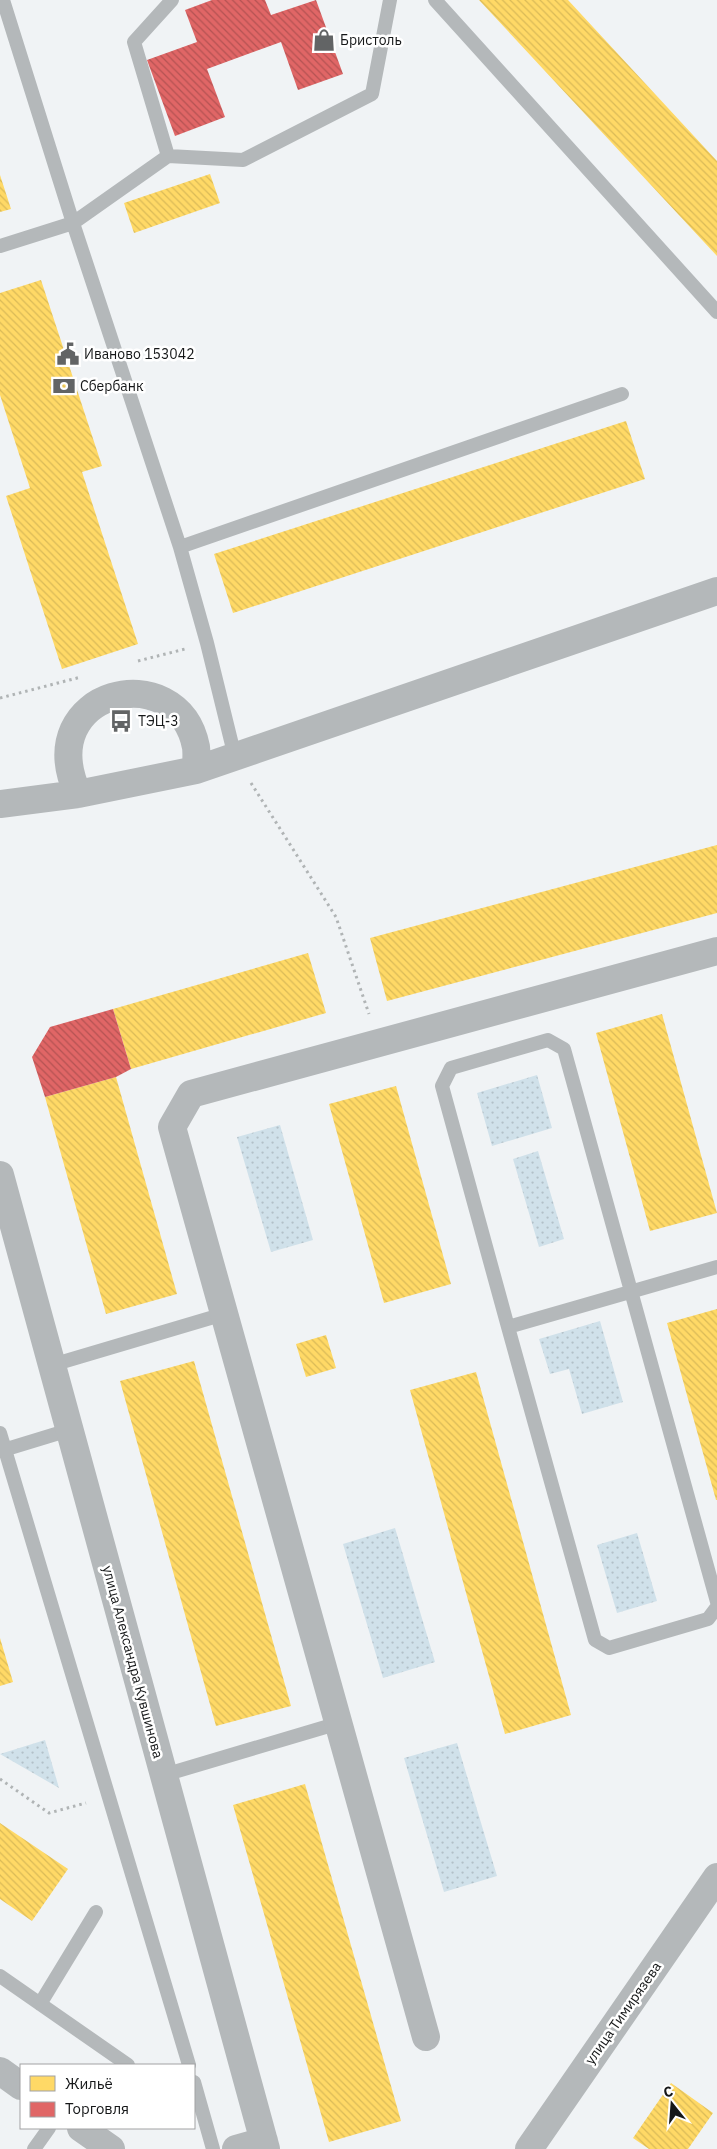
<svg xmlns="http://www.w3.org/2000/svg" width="717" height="2149" viewBox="0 0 717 2149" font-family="'IBM Plex Sans',sans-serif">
<defs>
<pattern id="park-dots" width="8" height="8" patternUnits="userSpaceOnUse" patternTransform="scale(1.25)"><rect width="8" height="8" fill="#d0e1ea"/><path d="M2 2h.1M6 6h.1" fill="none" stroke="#b2c0c8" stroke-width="1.8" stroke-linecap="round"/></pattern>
<pattern id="homes-back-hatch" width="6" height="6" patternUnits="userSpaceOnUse" patternTransform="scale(1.25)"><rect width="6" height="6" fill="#ffd966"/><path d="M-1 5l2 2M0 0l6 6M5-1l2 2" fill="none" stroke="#daba58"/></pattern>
<pattern id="shops-back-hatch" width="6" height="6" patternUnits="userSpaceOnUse" patternTransform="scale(1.25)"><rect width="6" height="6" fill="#e06666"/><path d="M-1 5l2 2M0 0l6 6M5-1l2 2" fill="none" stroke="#b45353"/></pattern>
</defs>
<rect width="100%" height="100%" fill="#f0f3f5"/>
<path fill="url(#park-dots)" d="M537 1075 552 1128 492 1146 477 1093Z
M280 1125 313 1240 271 1252 237 1137Z
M538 1151 564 1239 539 1247 513 1159Z
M600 1321 623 1402 582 1414 569 1369 550 1374 539 1339Z
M395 1528 435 1662 383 1678 343 1544Z
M637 1533 657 1601 617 1613 597 1545Z
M45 1740 59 1788 0 1754Z
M457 1743 497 1876 444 1892 404 1758Z"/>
<path fill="url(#homes-back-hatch)" d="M479 0H568L717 161V256Z
M210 174 220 203 134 233 124 203Z
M0 175 11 209 0 212Z
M41 280 102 466 82 472 138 644 62 669 6 496 30 488 0 395V293Z
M626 421 645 479 233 613 214 554Z
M717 845V913L387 1001 370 938Z
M308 953 326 1013 131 1069 113 1009Z
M662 1014 717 1213 650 1231 596 1033Z
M116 1077 177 1294 106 1314 45 1097Z
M396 1086 451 1284 384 1303 329 1104Z
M717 1309V1500H716L667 1323Z
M326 1335 336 1368 306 1377 296 1344Z
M194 1361 291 1706 216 1726 120 1381Z
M476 1372 571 1715 505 1734 410 1390Z
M0 1638 13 1682 0 1686Z
M305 1784 401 2121 329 2142 233 1805Z
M0 1823 68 1869 32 1921 0 1899Z
M671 2083 713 2113 688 2149H649L633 2138Z"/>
<path fill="url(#shops-back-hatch)" d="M212 0H265L271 15 316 0 343 74 298 90 281 42 207 69 225 117 175 136 147 60 197 42 185 10Z
M113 1009 131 1069 116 1077 45 1097 32 1057 50 1027Z"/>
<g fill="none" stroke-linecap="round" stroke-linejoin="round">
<path stroke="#b0b4b5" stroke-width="3" stroke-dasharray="2.5 4" stroke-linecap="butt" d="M138 661 185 649
M0 698 81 677
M251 783 336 917 369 1014
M0 1779 49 1813 86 1803"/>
<path stroke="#b4b8ba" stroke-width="14" d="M3 0 73 223 180 547 207 643 235 757
M435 0 717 312
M168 156 243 160 372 94 390 0
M0 246 73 223 168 156 134 42 172 0
M180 547 622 394
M717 1267 508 1327 442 1086 451 1068 548 1040 564 1049 717 1602
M508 1327 595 1640 609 1648 708 1619 717 1607
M52 1365 224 1314
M0 1433 189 2065
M0 1451 69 1430
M164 1775 339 1723
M0 1976 128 2065
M40 2004 96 1912
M194 2082 213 2149
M34 2149 49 2128"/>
<path stroke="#b4b8ba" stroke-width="28" d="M0 1175 266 2149
M426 2037 172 1127 191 1094 717 951
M0 2071 21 2086
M81 2128 111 2149
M236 2149 264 2141
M529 2149 717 1877"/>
<path stroke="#b4b8ba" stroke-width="28" d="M78 794C30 690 178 655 196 747 197 754 196 763 196 770
M0 804 78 794 196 770 717 591"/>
</g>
<defs>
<symbol id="shop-bare" viewBox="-9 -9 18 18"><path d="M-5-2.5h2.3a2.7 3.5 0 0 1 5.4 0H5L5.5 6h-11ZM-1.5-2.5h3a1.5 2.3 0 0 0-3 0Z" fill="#626465" stroke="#fff" stroke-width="2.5" paint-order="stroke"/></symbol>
<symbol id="civic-bare" viewBox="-9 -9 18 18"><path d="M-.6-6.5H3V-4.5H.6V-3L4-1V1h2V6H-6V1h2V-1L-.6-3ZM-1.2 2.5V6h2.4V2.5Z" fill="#626465" stroke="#fff" stroke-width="2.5" paint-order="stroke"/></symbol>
<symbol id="bank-bare" viewBox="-9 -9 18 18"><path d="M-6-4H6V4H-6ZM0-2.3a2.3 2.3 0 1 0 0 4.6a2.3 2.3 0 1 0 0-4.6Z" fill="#626465" stroke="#fff" stroke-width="2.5" paint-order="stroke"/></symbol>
<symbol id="bus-bare" viewBox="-9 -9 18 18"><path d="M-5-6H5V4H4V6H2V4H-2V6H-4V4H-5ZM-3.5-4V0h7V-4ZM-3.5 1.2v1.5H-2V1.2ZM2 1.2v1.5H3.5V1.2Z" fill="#626465" stroke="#fff" stroke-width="2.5" paint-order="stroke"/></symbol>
</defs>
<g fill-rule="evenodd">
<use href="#shop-bare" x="308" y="24" width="32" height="32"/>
<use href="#civic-bare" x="52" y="338" width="32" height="32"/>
<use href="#bank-bare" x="48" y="370" width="32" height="32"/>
<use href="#bus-bare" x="105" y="705" width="32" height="32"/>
</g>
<g text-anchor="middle" stroke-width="5" stroke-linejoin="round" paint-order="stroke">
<g font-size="14" fill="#151718" stroke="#fff" text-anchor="start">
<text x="340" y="45">Бристоль</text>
<text x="84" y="359">Иваново 153042</text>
<text x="80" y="391">Сбербанк</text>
<text x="138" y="726">ТЭЦ-3</text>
</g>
<g font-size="14" fill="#151718" stroke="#fff">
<text transform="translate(133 1662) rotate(75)" y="5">улица Александра Кувшинова</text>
<text transform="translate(623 2013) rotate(-55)" y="5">улица Тимирязева</text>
</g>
</g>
<rect x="20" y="2064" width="175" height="65" fill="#ffffff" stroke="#a1a2a3"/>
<rect x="30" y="2076" width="25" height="15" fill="#ffd966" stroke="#a1a2a3"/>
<text x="65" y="2089" font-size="15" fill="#151718">Жильё</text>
<rect x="30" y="2102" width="25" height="15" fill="#e06666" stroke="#a1a2a3"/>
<text x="65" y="2114" font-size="15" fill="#151718">Торговля</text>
<g transform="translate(672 2104) rotate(343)" stroke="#ffffff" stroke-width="4" paint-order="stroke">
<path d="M0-4L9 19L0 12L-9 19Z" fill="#151718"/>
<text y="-8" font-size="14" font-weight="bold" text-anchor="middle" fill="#151718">С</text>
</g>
</svg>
